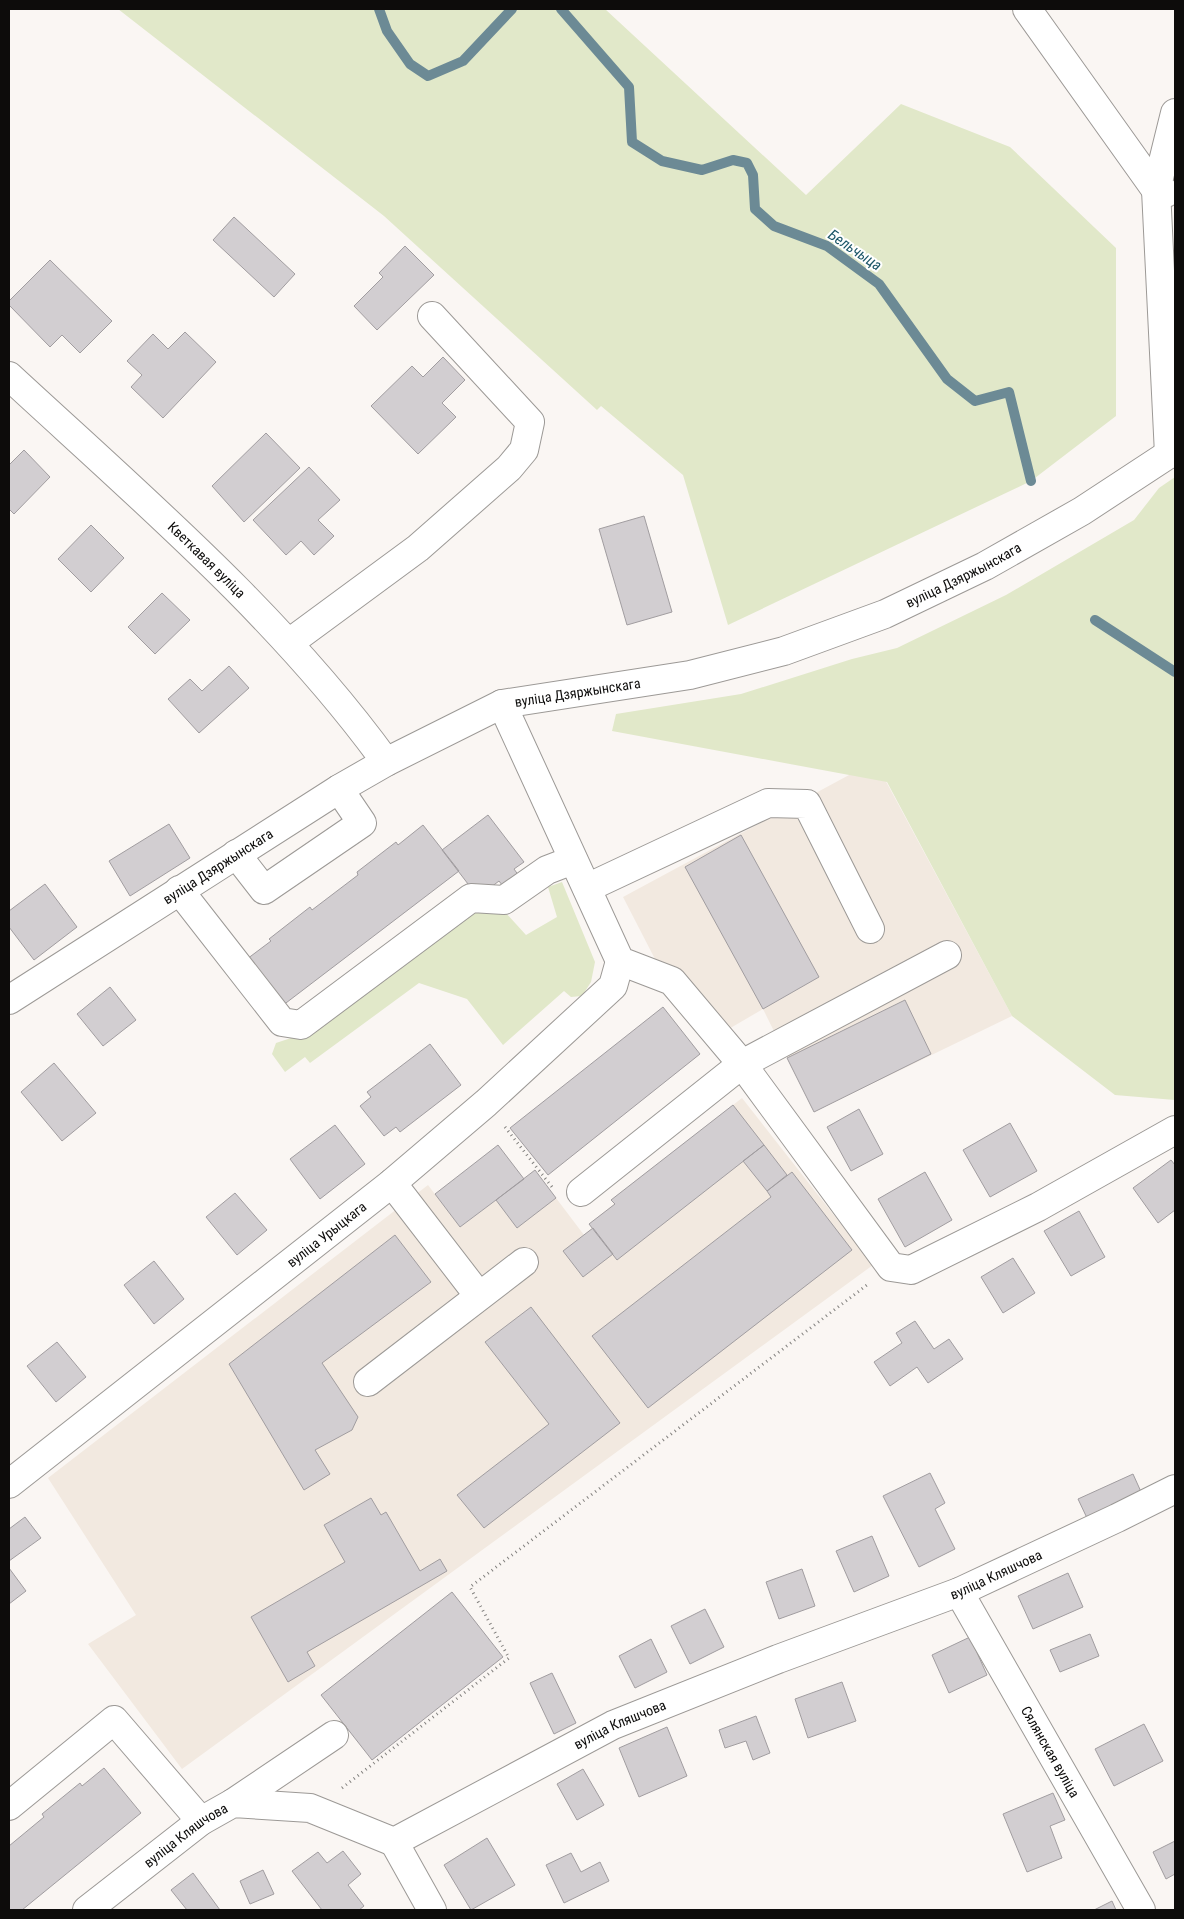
<svg xmlns="http://www.w3.org/2000/svg" width="1184" height="1919" viewBox="0 0 1184 1919" font-family="'Roboto Condensed',sans-serif">
<rect width="100%" height="100%" fill="#faf6f3"/>
<path fill="#f2e9e0" d="M875 761 1012 1016 814 1112 763 1009 727 1030 701 993 666 972 656 961 623 897Z
M742 1098 873 1265 182 1769 88 1644 136 1615 48 1478 428 1185 460 1227 496 1200 517 1228 556 1198 584 1235 592 1228 589 1224 614 1204 611 1200Z"/>
<path fill="#e1e8c9" d="M118 9H605L806 195 901 104 1010 147 1116 248V416L1031 481 728 625 683 475 601 406 597 410 384 216Z
M1175 477V1100L1115 1095 1012 1016 887 782 612 731 616 714 741 694 852 659 897 648 1006 595 1134 520 1159 488Z
M562 882 595 962 591 982 582 996 571 997 564 991 503 1045 467 999 419 983 310 1063 305 1057 285 1072 272 1054 276 1043 306 1033 472 908 504 911 526 935 557 917 548 887Z"/>
<g fill="none" stroke-linecap="round" stroke-linejoin="round">
<path stroke="#6c8a95" stroke-width="10" d="M379 9 387 31 410 64 428 76 463 61 512 9
M561 9 629 87 632 142 662 161 702 170 733 160 747 163 753 175 755 209 774 226 827 246 879 284 947 379 975 401 1009 392 1031 481
M1095 620 1175 672"/>
</g>
<path fill="#d2ced1" stroke="#a19da0" d="M234 217 295 274 274 297 213 240Z
M405 246 434 275 377 330 354 306 383 277 379 273Z
M50 260 112 321 80 353 62 335 50 347 9 305V301Z
M185 332 216 362 163 418 131 387 142 375 127 361 153 334 168 349Z
M443 357 465 380 442 403 456 417 418 454 371 406 412 366 423 377Z
M266 433 300 468 244 522 212 486Z
M24 450 50 477 14 514 9 509V465Z
M309 467 340 500 318 520 334 536 314 555 301 541 286 555 253 520Z
M644 516 672 612 627 625 599 529Z
M91 525 124 558 91 592 58 559Z
M162 593 190 620 155 654 128 627Z
M229 666 249 688 199 733 168 699 190 679 202 691Z
M488 815 524 862 514 869 524 883 509 894 499 881 478 897 442 850Z
M169 824 190 858 130 896 109 861Z
M423 825 459 871 282 1006 247 959 271 941 269 939 310 907 312 910 358 875 357 872 396 842 398 845Z
M741 835 819 977 763 1009 685 867Z
M45 884 77 927 34 960 9 927V911Z
M110 987 136 1020 103 1046 77 1014Z
M905 1000 931 1054 814 1112 787 1058Z
M663 1007 700 1054 548 1175 510 1128Z
M430 1044 461 1085 400 1132 396 1127 384 1136 360 1106 371 1097 367 1092Z
M54 1063 96 1113 62 1141 21 1092Z
M733 1105 764 1145 617 1260 589 1224 615 1204 611 1200Z
M859 1109 883 1154 851 1171 827 1127Z
M1010 1123 1037 1171 990 1197 963 1150Z
M335 1125 365 1164 320 1199 290 1159Z
M498 1145 524 1179 460 1227 435 1194Z
M764 1145 787 1175 767 1191 743 1161Z
M1171 1160 1175 1165V1210L1158 1223 1133 1188Z
M535 1170 556 1198 517 1228 496 1200Z
M792 1172 852 1250 648 1408 592 1336 771 1197 767 1191Z
M925 1172 952 1220 905 1247 878 1199Z
M235 1193 267 1230 237 1255 206 1217Z
M1079 1211 1105 1257 1071 1276 1044 1231Z
M593 1228 613 1254 583 1277 563 1251Z
M395 1235 431 1282 322 1363 358 1417 352 1430 315 1450 330 1474 304 1490 229 1364Z
M1013 1258 1035 1293 1003 1313 981 1277Z
M154 1261 184 1299 154 1324 124 1285Z
M531 1307 620 1423 484 1528 457 1495 549 1424 485 1342Z
M915 1321 934 1349 949 1339 963 1359 928 1383 917 1367 890 1386 874 1362 902 1343 896 1333Z
M57 1342 86 1377 56 1402 27 1366Z
M930 1473 945 1503 935 1509 955 1549 919 1567 883 1496Z
M1133 1474 1142 1494 1087 1518 1078 1499Z
M371 1498 381 1515 386 1512 420 1571 440 1559 447 1571 307 1652 315 1666 288 1682 251 1617 345 1562 324 1525Z
M25 1517 41 1538 9 1561V1529Z
M872 1536 889 1576 854 1592 836 1551Z
M9 1568 26 1591 9 1604Z
M802 1569 815 1606 779 1619 766 1582Z
M1068 1573 1083 1607 1033 1629 1018 1596Z
M452 1592 503 1657 372 1760 321 1695Z
M705 1609 724 1647 690 1664 671 1626Z
M1090 1634 1099 1656 1060 1672 1050 1650Z
M970 1637 987 1675 949 1693 932 1655Z
M651 1639 667 1672 635 1688 619 1656Z
M552 1673 576 1723 554 1734 530 1683Z
M842 1682 856 1721 808 1738 795 1699Z
M756 1716 770 1753 753 1760 746 1741 725 1748 719 1730Z
M1144 1724 1163 1761 1114 1786 1095 1749Z
M667 1727 687 1776 639 1797 619 1748Z
M104 1768 141 1813 22 1910H9V1846L44 1817 42 1814 80 1783 82 1786Z
M583 1769 604 1805 577 1820 557 1784Z
M1053 1793 1065 1820 1050 1826 1062 1858 1027 1872 1003 1814Z
M487 1838 515 1885 471 1910 444 1865Z
M1175 1841V1874L1166 1879 1153 1852Z
M343 1851 361 1874 348 1885 364 1906 359 1910H322L292 1871 318 1852 327 1863Z
M571 1853 581 1872 600 1862 609 1881 564 1903 546 1865Z
M263 1870 274 1894 250 1904 240 1881Z
M193 1873 220 1910H187L171 1890Z
M1112 1901 1116 1910H1094Z"/>
<g fill="none" stroke-linecap="round" stroke-linejoin="round">
<defs>
<g id="minor">
<path d="M1027 9 1156 190 1166 193"/>
<path id="s1" d="M9 376C140 497 281 617 386 762"/>
<path d="M1169 454 1156 190 1175 113"/>
<path d="M289 643 418 548 509 468 524 450 530 422 432 316"/>
<path d="M502 704 620 961 672 981 742 1064 891 1267 911 1270 1038 1207 1175 1130"/>
<path d="M236 854 264 890 362 823 339 789"/>
<path d="M587 888 768 803 807 804 870 929"/>
<path d="M179 890 282 1022 301 1025 471 898 504 900 547 870 573 860"/>
<path id="s2" d="M9 1000 339 789 386 762 502 704 690 675 784 651 885 614 985 566 1082 511 1175 450"/>
<path d="M392 1183 479 1296"/>
<path d="M581 1192 742 1064 947 955"/>
<path d="M368 1382 524 1262"/>
<path id="s3" d="M9 1484 392 1183 486 1103 613 986 620 961"/>
<path id="s4" d="M959 1592 1141 1910"/>
<path d="M233 1803 334 1735"/>
<path d="M9 1806 114 1720 201 1821"/>
<path d="M394 1842 432 1910"/>
<path id="s5" d="M87 1910 201 1821 233 1803 310 1808 394 1842 613 1725 778 1659 959 1592 1117 1518 1175 1489"/>
</g>
</defs>
<use href="#minor" stroke="#9c9996" stroke-width="30"/>
<path stroke="#82807e" stroke-width="3" stroke-dasharray="1 4" stroke-linecap="butt" d="M505 1127 552 1187
M342 1788 509 1658 470 1587 867 1285"/>
<use href="#minor" stroke="#fff" stroke-width="28"/>
</g>
<g text-anchor="middle" stroke-width="4" stroke-linejoin="round" paint-order="stroke">
<g font-size="14" fill="#0d0c0b" stroke="#fff">
<text dy="5" stroke="none"><textPath href="#s1" startOffset="270">Кветкавая вуліца</textPath></text>
<text dy="5" stroke="none"><textPath href="#s2" startOffset="1058">вуліца Дзяржынскага</textPath></text>
<text dy="5" stroke="none"><textPath href="#s2" startOffset="652">вуліца Дзяржынскага</textPath></text>
<text dy="5" stroke="none"><textPath href="#s2" startOffset="248">вуліца Дзяржынскага</textPath></text>
<text dy="5" stroke="none"><textPath href="#s3" startOffset="404">вуліца Урыцкага</textPath></text>
<text dy="5" stroke="none"><textPath href="#s5" startOffset="1009">вуліца Кляшчова</textPath></text>
<text dy="5" stroke="none"><textPath href="#s5" startOffset="604">вуліца Кляшчова</textPath></text>
<text dy="5" stroke="none"><textPath href="#s4" startOffset="184">Сялянская вуліца</textPath></text>
<text dy="5" stroke="none"><textPath href="#s5" startOffset="124">вуліца Кляшчова</textPath></text>
</g>
<g font-size="15" font-style="italic" fill="#1a5567" stroke="#fff">
<text transform="translate(855 250) rotate(34)" y="5">Бельчыца</text>
</g>
</g>
<rect width="1184" height="1919" fill="none" stroke="#0d0c0b" stroke-width="20"/>
</svg>
